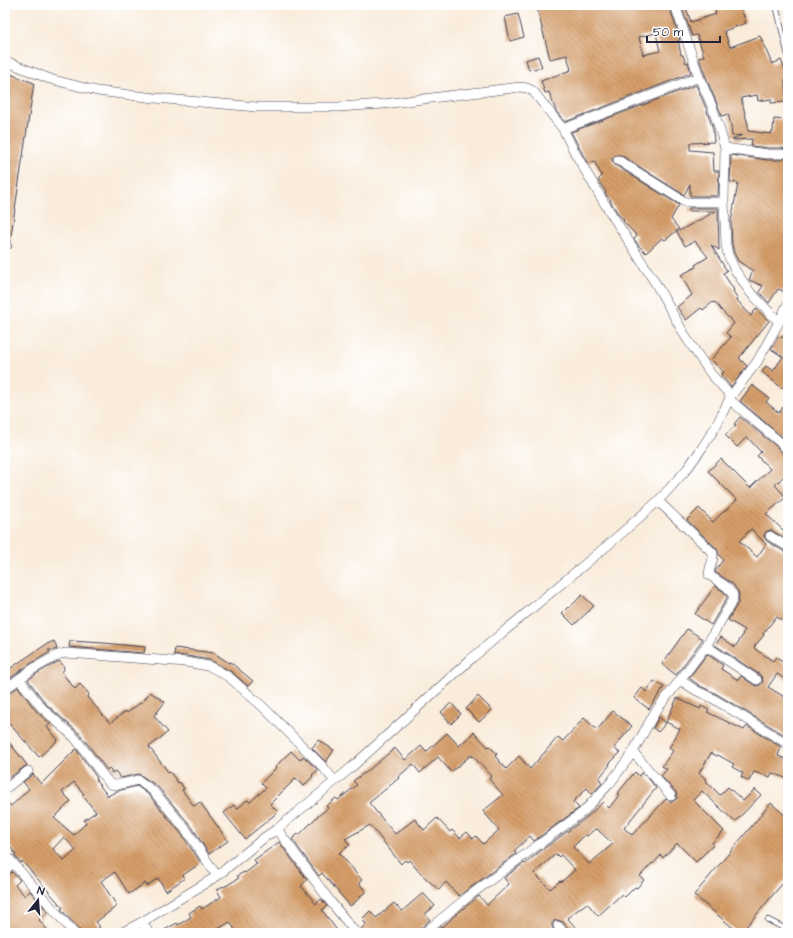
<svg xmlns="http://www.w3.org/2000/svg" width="793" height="938" viewBox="0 0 793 938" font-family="'Architects Daughter',sans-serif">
<defs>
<pattern id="building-back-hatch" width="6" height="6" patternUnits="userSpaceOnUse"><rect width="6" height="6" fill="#d69e69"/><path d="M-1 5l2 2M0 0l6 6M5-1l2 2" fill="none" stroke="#ad8058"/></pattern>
</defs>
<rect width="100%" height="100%" fill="#fff"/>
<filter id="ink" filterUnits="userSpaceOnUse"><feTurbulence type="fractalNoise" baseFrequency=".025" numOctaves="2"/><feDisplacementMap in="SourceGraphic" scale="8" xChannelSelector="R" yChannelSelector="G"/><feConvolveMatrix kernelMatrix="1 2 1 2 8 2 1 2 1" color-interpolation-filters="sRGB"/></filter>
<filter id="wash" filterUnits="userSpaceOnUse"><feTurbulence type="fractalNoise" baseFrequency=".012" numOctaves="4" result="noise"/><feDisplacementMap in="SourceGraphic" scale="16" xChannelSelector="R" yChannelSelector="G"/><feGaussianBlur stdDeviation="0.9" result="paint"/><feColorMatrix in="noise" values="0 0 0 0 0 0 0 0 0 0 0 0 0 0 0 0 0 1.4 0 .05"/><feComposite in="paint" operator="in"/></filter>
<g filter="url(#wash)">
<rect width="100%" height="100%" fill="#f9ecdb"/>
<g id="blocks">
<path fill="url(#building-back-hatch)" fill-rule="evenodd" d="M550 5 551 8 562 5H669L680 40H678L681 55H683L686 63 688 62 691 73 565 122 556 111 549 92 545 93 541 81 571 70 567 55 550 59 537 8ZM656 33 660 51 643 55 639 37Z
M681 5H685L691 22 716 14 713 5H740L746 23 724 31 730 47 760 36 772 64 781 60 788 78 785 79 786 102 771 103V99L758 101 757 95 741 98 748 125V131L771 134V132H773L774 119 788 120V293L778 289 769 303 759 292 763 286 749 280 753 271 738 261 734 253 732 244 731 222 738 183 730 182 731 155 767 160H782L787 157 788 154 787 151 785 149 782 148H768L751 146 752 139 732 140 742 135 732 136 731 125 728 114 722 116 717 104 705 75 699 58 704 56 697 35 692 36Z
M518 14 524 37 510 41 505 17Z
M538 56 542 67 529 70 526 60Z
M5 72 34 83 10 242 5 241Z
M696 85 706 108 713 129 714 142 690 143V150L713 152 714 171H719L718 196H690V184L684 195 621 155H616L613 157 612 159 613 162 615 165 679 205 671 219 679 229 665 240 662 238 646 253 639 246 634 239 637 236 623 221 624 220 619 215 610 201 611 200 607 196 605 193 606 192 603 188 598 180 602 176 594 161 588 164 571 132Z
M689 208H718L719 250 711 245 727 271 723 273 734 290 733 291 738 299 737 300 751 316 756 309 769 321 739 358 747 366 731 387 721 375 724 372 711 360 731 337 726 333 734 323 721 310 715 302 714 303 713 302 703 310 701 308 686 320 677 307 692 295 681 275 696 267 695 265 708 257 695 241 685 246 677 232 716 211H689Z
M788 327V389L784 386 782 388 762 372 766 366 773 371 783 357 771 349 779 336 782 338Z
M752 385 769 398 766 402 779 413 783 407 788 411V427L783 433 788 438V442L740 401Z
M740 417 777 447 784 455 788 457V472L775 485 786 497 766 514 783 530 788 525V540L771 530 767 531 765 533 764 536 767 541 785 552 788 553V623L776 617 763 634 764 635 754 647 755 648V649L773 661 776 657 788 666V681L777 674 768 687 788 699V737L715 693 700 686 689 678 707 654 723 665 721 669 738 680 741 676 754 685 757 686 760 685 763 681 762 678 760 675 715 645 721 637 735 647 743 635 742 634 745 630 728 620 738 603 739 595 738 591 732 583 715 572 717 568 723 560 719 555 717 549 687 520 699 508 713 522 723 512H724L737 500 708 471 721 459 750 488 770 469 757 456 761 452 747 437 737 447 725 435 736 425 734 424ZM751 529 766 544 757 557 739 541Z
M715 586 723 591 727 597V598L711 625 695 614Z
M582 595 594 606 574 625 562 613 568 607 569 608Z
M687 629 703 639 676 675 662 664Z
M54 641 57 649 55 650H48L50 652 30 664 5 682V672L33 653 47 644Z
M70 641 103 643 145 647 144 653 69 647Z
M175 648 214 653 229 663 230 662 253 681 248 686 232 672 210 660 187 656 174 655Z
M59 661 63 665 64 669 62 672 68 681V680L75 689 80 684 89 694 87 697 110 723 126 711 127 713 144 700 150 692 165 702 154 716 168 732 149 747 169 773 170 772 178 783 180 782 184 789 182 790 194 806 200 802 228 841 209 854 192 827 157 786 139 774 121 778 115 771 112 773 109 768 107 770 80 734 46 704 28 680 36 674Z
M654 681 664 687 649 709 634 698 642 688 646 692Z
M18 687 37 712 50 724 47 727 58 740 39 757 5 719V695L8 694Z
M478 696 492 710 479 722 466 709Z
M677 698 700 709 701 706 709 710 707 712 744 730 747 726 781 747 778 756 788 760V779L772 773 770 777 754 772 749 781 741 777 743 773 732 767 734 764 718 755 717 756 711 753 699 773 706 779 705 780 720 795 728 787 743 801 755 789 761 795 735 822 702 791 693 800 724 831 712 843 713 845 696 862 677 843 663 858 661 855 653 864 652 863 640 876 644 880 637 888 635 887 625 897 622 894 598 916 587 903 567 918 581 933H570L569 929 563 922 557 920 554 921 552 924V927L556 933H433L447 923 454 916 479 896 487 905 509 884 504 878 524 863 525 864 538 853 587 817 603 802 609 808 619 795 617 794 635 772 639 776 641 773 649 779 656 788 624 828 632 835 666 799 669 802H672L675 800 677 798 676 792 661 776 667 769 662 766 673 751 669 748 680 729 666 722ZM595 829 596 830 597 829 613 844 589 864 573 847 585 835 587 836ZM556 854 559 857 561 855 575 870 561 882 560 881 550 889 534 873Z
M451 703 461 714 451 724 441 712Z
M613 711 632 726 614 748 620 753 609 764 610 765 599 778 602 783 592 794 587 788 573 802 579 808 534 841 530 836 514 851 516 854 459 896 446 882 439 890 420 873 409 860 407 862 405 860 401 864 370 825 345 839 350 845 339 853 354 870V871L362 880 359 883 366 892 360 896 361 897 350 906 322 873 319 876 292 839 298 834 299 835 318 816 328 808 326 806 336 798 338 800 357 785 353 781 364 773V774L395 748 405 760 421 746 426 752 447 733 459 746 474 732 488 747 489 746 497 754 495 756 506 769 519 756 530 769 558 737 563 741 584 718 597 730ZM471 755 472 757 473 756 492 776 489 779 503 795 483 811 499 830 483 844 476 836 473 839 467 832 460 838 452 830 450 832 437 818 424 830 415 819 395 834 369 803 399 778 398 777 413 764 420 773 438 757 451 772Z
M659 717 666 723 658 732 653 728Z
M5 737 27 765 5 781Z
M318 740 334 750 326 762 312 748Z
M76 749 97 778 96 779 97 780 96 781 108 796 117 791 137 786 149 795 182 835 201 863 183 875 185 878 166 891 158 878 147 886 145 883 129 894 115 872 101 881 117 906 96 922 100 927 92 933H80L79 929 61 909 63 908 22 861 21 863 14 855 16 854 5 841V800L11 806 29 789 23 782 33 774 41 784ZM74 782 84 794 82 795 96 812 84 820 86 823 74 835 54 818 71 801 62 792ZM64 837 76 850 64 861 53 849Z
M291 751 300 760 303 756 318 770 312 775 313 776 304 786 296 778 270 804 278 812 245 839 224 813 234 805 237 809 247 800 250 802 266 788 261 783 276 768 275 767Z
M771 803 788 818V877L741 933H739L694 895Z
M279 842 307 880 301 886 316 904 321 899 327 906 322 910 339 933H237L230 922 211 933H159L177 923 178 925 191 917 189 913 200 906 202 909 221 897 217 890 223 886 224 887 239 878 237 876 244 872 245 873 257 864 254 860Z
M12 872 20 880 15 885 25 896 30 891 48 912 39 920 50 933H5V876L9 875Z
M423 893 435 906 425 914 430 920 420 929 418 933H362L361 929 366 924 362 919 370 911 376 918 394 903 402 911Z"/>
</g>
</g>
<g filter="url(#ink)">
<use href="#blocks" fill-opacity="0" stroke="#424053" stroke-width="1"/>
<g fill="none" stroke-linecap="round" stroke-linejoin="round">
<defs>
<path id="lane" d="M776 5 788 56
M5 245 9 246
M768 920 788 930"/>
<path id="street" d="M675 5 699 77 712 106 719 127 725 148 724 202 726 245 728 255 735 270 750 292 779 322
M5 61 50 79 97 91 155 98 257 107H338L383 104 520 87 527 88 533 91 563 129 575 153 603 201 656 284 687 339 711 374 731 396
M563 129 699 77
M725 148 768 154H782
M618 160 685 202H724
M730 400 781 443 788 451
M658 501 713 553C714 561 709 567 709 575L727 587 733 595V600L706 646 680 680
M770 536 788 547
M706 646 757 680
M19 679 42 708 75 738 88 755 99 770 110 784 117 785 138 780 141 782 153 791 167 807 187 831 217 876
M5 689 33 669 58 655 65 653 81 654 186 662 208 666 215 669 229 677 262 706 321 765 335 781
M633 752 671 796
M5 789 28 771
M277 829 330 901 356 933
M5 854 74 933
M5 870 13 863
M142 922 149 933
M558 926 564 933
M121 933 142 922 217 876 265 837 277 829 352 767 472 658 608 545 658 501 687 469 702 448 716 426 731 396 757 362 779 322 788 303
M424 933 469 896 583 812 611 782 633 752 655 712 680 680 697 691 712 698 788 744"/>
</defs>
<use href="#lane" stroke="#424053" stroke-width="6"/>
<use href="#street" stroke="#424053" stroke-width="10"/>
<use href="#lane" stroke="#fff" stroke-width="4.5"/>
<use href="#street" stroke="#fff" stroke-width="9"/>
</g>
</g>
<rect width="793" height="938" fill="none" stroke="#fff" stroke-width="20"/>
<g transform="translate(38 900) rotate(17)" stroke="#ffffff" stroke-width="3" paint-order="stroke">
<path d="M0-3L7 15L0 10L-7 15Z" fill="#22223b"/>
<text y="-6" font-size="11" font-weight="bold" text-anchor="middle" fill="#22223b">N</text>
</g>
<path d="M647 36v6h73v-6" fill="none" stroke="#22223b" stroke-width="2"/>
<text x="653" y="36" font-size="12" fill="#22223b" stroke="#ffffff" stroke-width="3" paint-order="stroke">50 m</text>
</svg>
